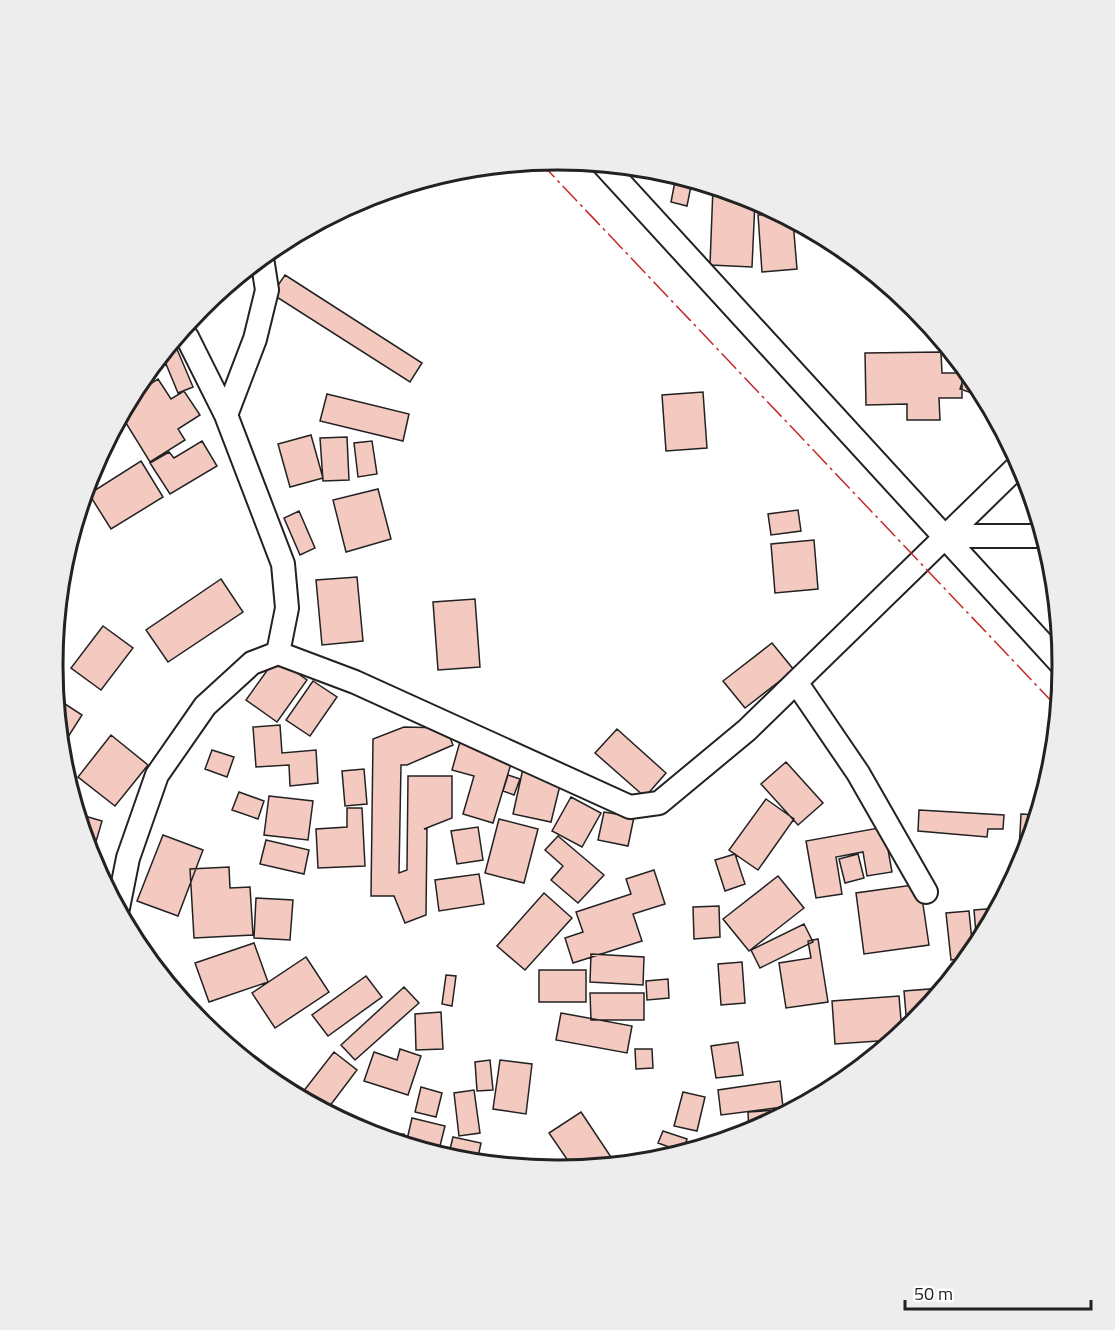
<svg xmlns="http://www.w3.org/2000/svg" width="1115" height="1330" viewBox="0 0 1115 1330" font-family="'Titillium Web',sans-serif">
<rect width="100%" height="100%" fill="#fff"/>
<path fill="#f3c9c0" stroke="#222" stroke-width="1.5" d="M676 176 692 181 687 206 671 202Z
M713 187 755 201 752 267 710 265Z
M779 213 793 221 797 269 762 272 758 215Z
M285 275 422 363 410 382 272 294Z
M174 342 193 387 178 393 166 364 149 371Z
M941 352 942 373H962V398H939L940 420H907V404L866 405 865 353Z
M966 371 978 385 984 397 960 389Z
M158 379 171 399 184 391 200 415 178 429 185 440 150 462 121 415 131 396Z
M703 392 707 448 666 451 662 395Z
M327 394 409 414 403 441 320 421Z
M311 435 323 478 290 487 278 444Z
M347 437 349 480 323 481 320 438Z
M202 441 217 466 170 494 150 463 169 452 174 458Z
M372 441 377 474 358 477 354 443Z
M141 461 163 497 111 529 89 494Z
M378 489 391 539 346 552 333 500Z
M798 510 801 531 771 535 768 514Z
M299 511 315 548 300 555 284 518Z
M814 540 818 589 775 593 771 544Z
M357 577 363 641 322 645 316 580Z
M221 579 243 612 168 662 146 630Z
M475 599 480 667 438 670 433 602Z
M103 626 133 648 101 690 71 668Z
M772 643 794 670 745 708 723 681Z
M276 658 307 680 277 722 246 700Z
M313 681 337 697 310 736 286 720Z
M56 698 82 715 61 748Z
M280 725 282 753 316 750 318 783 290 786 289 765 256 767 253 727Z
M404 727 446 728 453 745 407 765H401L399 873 407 870 408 776H452V818L424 829H427L426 915 405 923 394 896H371L373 739Z
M617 729 666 773 645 797 595 753Z
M111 735 148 765 115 806 78 777Z
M461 738 514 754 493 823 463 814 474 776 452 770Z
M212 750 234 757 227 777 205 769Z
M786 762 823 803 798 825 761 784Z
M524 764 563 773 551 822 513 814Z
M364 769 367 804 345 806 342 771Z
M508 775 520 779 514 795 503 791Z
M239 792 264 801 258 819 232 810Z
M269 796 313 801 308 840 264 835Z
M571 797 601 813 582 847 552 831Z
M766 799 794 819 758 870 729 850Z
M347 808H362L365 866 318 868 316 829 347 827Z
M919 810 1004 815 1003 829H988L987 837 918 831Z
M604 812 634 817 628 846 598 840Z
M78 814 102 821 91 859V858Z
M1021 814 1037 815 1024 859 1018 869Z
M499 819 538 829 524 883 485 873Z
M478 827 483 860 457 864 451 831Z
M884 827 892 872 867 876 863 852 836 857 842 894 816 898 806 841Z
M163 835 203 850 178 916 137 901Z
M558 836 604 875 578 903 551 880 563 866 545 850Z
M266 840 309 850 304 874 260 864Z
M735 854 745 884 725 891 715 860Z
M858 854 864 878 845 883 839 859Z
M229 867 230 888 250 887 253 935 194 938 190 869Z
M654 870 665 904 633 914 642 941 573 963 565 938 583 932 576 912 631 894 626 879Z
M479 874 484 904 439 911 435 880Z
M778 876 804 908 749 951 723 919Z
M920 884 929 945 864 954 856 893Z
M544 893 572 918 525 970 497 946Z
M256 898 293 900 290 940 254 938Z
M719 906 720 937 694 939 693 907Z
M998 908 977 946 974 910Z
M969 911 973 951 967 958 951 960 946 913Z
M804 924 813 942 760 968 751 950Z
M818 939 828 1002 786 1008 779 963 811 958 808 941Z
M254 943 268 982 209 1002 195 963Z
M591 954 644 957 643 985 590 982Z
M306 957 329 992 275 1028 252 993Z
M742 962 745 1003 721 1005 718 964Z
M539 970H586V1002H539Z
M446 975 456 976 452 1006 442 1004Z
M366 976 382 997 328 1036 312 1015Z
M668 979 669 998 647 1000 646 981Z
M404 987 419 1003 355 1060 341 1045Z
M943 988 914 1022 907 1026 904 991Z
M590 993H644V1020H591Z
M899 996 902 1032 893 1040 835 1044 832 1001Z
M441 1012 443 1049 416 1050 415 1014Z
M561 1013 632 1026 627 1053 556 1040Z
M738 1042 743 1075 716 1078 711 1046Z
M400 1049 421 1056 408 1095 364 1081 374 1052 397 1060Z
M635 1049H652L653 1068 636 1069Z
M334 1052 357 1070 326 1111 299 1097Z
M490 1060 493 1090 477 1091 475 1062Z
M500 1060 532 1064 526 1114 493 1109Z
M780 1081 783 1107 721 1115 718 1090Z
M421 1087 442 1093 436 1117 415 1112Z
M474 1090 480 1133 459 1136 454 1093Z
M683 1092 705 1097 697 1131 674 1126Z
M778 1110V1117L749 1132 748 1112Z
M581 1112 611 1157 597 1166 573 1168 549 1133Z
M412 1118 445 1126 438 1154 406 1144Z
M663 1131 687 1139 683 1152 658 1143Z
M404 1134 405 1144 380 1136Z
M453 1137 481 1143 477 1162 448 1157Z"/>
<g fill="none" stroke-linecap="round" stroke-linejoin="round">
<defs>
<path id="minor" d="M604 165 1062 665
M180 333 187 337 226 415 283 564 287 608 278 653
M226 415 255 339 267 290 262 258
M944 536H1044
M796 682 858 773 926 892
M118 908 128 858 157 775 205 706 252 663 278 653 355 682 630 807 659 803 747 730 1020 464"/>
</defs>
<use href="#minor" stroke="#222" stroke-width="26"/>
<use href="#minor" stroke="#fff" stroke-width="22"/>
<path stroke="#c62828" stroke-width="1.5" stroke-dasharray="21 4.5 3 4.5" stroke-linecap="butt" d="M540 162 1058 708"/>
</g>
<path d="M0 0H1115V1330H0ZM557 170H558A494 494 0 0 1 1052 664V666A494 494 0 0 1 558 1160H557A494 494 0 0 1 63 666V664A494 494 0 0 1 557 170Z" fill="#ededed" fill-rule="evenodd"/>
<path fill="none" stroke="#222" stroke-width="3" d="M557 170H558A494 494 0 0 1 1052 664V666A494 494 0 0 1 558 1160H557A494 494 0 0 1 63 666V664A494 494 0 0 1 557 170Z"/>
<path d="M905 1300v9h186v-9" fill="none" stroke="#222222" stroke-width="3"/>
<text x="914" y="1300" font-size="18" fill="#222222" stroke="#ffffff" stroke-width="4.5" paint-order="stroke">50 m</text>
</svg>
